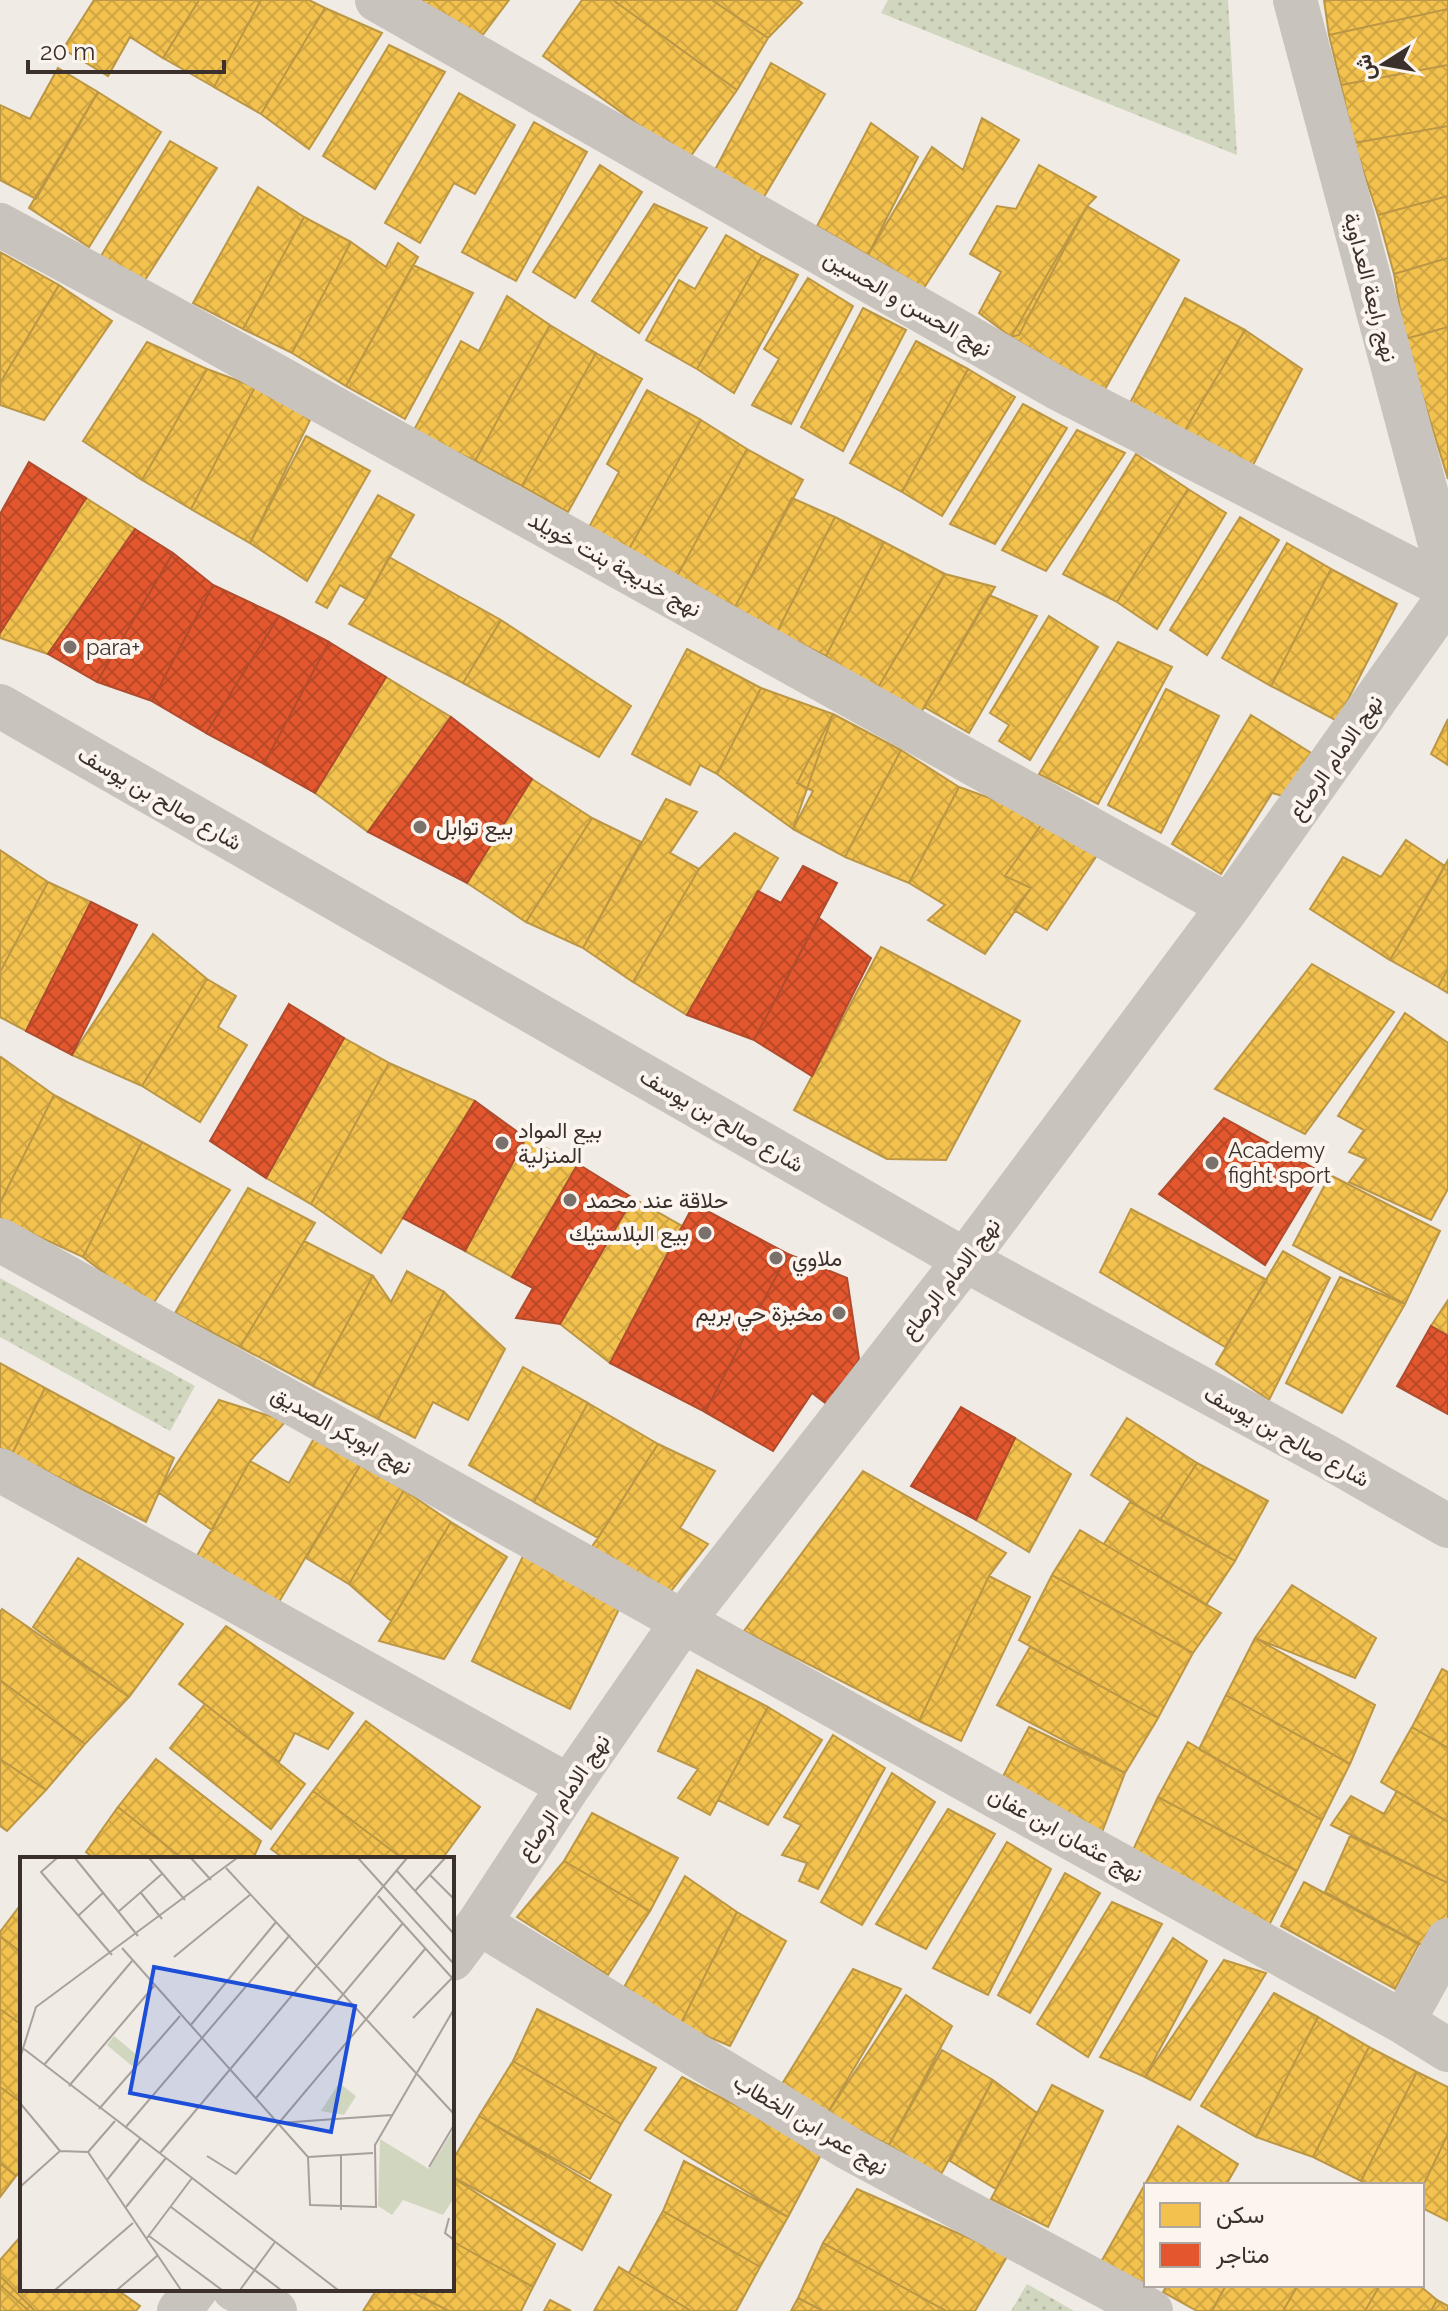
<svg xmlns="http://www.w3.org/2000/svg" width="1448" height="2311" viewBox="0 0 1448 2311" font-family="Raleway,Vazirmatn,sans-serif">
<defs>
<pattern id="grass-dots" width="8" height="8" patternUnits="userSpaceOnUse" patternTransform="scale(2)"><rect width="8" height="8" fill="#d1d6bf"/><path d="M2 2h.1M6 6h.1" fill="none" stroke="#b4b8a4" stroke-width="1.8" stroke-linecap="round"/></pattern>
<pattern id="homes-cross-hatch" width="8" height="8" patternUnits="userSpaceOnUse" patternTransform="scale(2)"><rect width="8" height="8" fill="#f2c14e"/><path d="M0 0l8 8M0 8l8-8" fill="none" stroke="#d0a644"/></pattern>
<pattern id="shops-cross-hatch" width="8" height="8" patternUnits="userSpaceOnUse" patternTransform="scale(2)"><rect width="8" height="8" fill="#e4572e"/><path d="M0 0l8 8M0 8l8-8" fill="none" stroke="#ba4827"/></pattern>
</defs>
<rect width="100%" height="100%" fill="#f0ebe5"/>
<path fill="url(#grass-dots)" d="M888 0H1228L1237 155 881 13Z
M0 1278 195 1386 170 1431 0 1337Z
M1027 2284 1074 2311H1011Z"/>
<path fill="url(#homes-cross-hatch)" stroke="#bb9644" stroke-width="2" d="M94 0H199L163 58 130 37 108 76 63 49Z
M199 0H261L214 87 163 58Z
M261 0H309L325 8 261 114 214 87Z
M419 0H509L482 36Z
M582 0H613L737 90 688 160 543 56Z
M613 0H712L768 38 737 90Z
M712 0H798L802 3 768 38Z
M1324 0H1448V9L1329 35Z
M325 8 382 33 309 149 261 114Z
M1448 9V65L1341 85 1329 35Z
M389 45 445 72 375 189 323 156Z
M771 63 825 94 762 200 715 170Z
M1448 65V126L1354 143 1341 85Z
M58 68 98 92 36 199 0 180V105L30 119Z
M98 92 161 132 89 247 29 208Z
M459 93 515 125 475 194 454 183 420 243 385 223Z
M982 118 1019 140 924 288 868 255 932 147 963 170Z
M534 122 587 152 516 281 462 252Z
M871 123 918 157 868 255 817 226Z
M1448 126V196L1378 215 1354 143Z
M170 141 217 168 145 280 101 256Z
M600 165 642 192 575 298 533 272Z
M1039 165 1096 197 1087 206 1019 335 1011 337 979 313 1001 272 970 254 997 206 1016 209Z
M258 187 304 217 243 329 193 303Z
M1448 196V258L1394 274 1378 215Z
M654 204 707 228 639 333 592 301Z
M1087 206 1179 260 1104 391 1011 337Z
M304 217 351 242 292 353 243 329Z
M726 235 762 256 697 369 646 340 679 280 695 289Z
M351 242 386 267 398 243 418 257 346 386 292 353Z
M0 252 59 285 0 383Z
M762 256 798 275 734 393 697 369Z
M1448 258V327L1405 339 1394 274Z
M413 265 473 293 405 419 346 386Z
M808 278 853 306 791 424 752 405 779 359 764 349Z
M59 285 112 321 44 420 0 405V383Z
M507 296 550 325 475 461 413 432 461 341 479 351Z
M1185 298 1245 330 1182 435 1130 403Z
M863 308 906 330 843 451 801 427Z
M550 325 596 353 522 486 475 461Z
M1448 327V479L1405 339Z
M1245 330 1302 369 1252 467 1182 435Z
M916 341 968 369 902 492 850 463Z
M147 342 207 369 142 480 83 441Z
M596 353 642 379 568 512 522 486Z
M207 369 255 387 191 509 142 480Z
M968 369 1015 397 942 516 902 492Z
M255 387 312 416 250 543 191 509Z
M647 390 701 420 628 551 588 529 619 472 607 464Z
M1023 404 1067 428 995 544 950 524Z
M701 420 747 449 677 576 628 551Z
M1077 430 1125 453 1046 571 1002 550Z
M306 436 370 471 307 581 250 543Z
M747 449 803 480 735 607 677 576Z
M1136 454 1188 489 1117 602 1063 574Z
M1188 489 1226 513 1157 629 1117 602Z
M378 495 414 515 366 599 340 585 327 608 316 602Z
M86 498 135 529 48 654 0 638V633Z
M792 498 835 517 777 632 735 607Z
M835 517 884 542 826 656 777 632Z
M1240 517 1279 540 1207 655 1170 630Z
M884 542 945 574 876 691 826 656Z
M1287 543 1331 569 1271 686 1222 658Z
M389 557 501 620 463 683 349 624 366 599Z
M1331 569 1397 604 1337 721 1271 686Z
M945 574 995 587 919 716 876 691Z
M989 595 1037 616 969 733 924 707Z
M1049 616 1098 647 1030 760 999 741 1009 725 990 713Z
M501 620 631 706 599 757 463 683Z
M1118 642 1172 667 1098 804 1039 774Z
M687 649 761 688 717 774 700 765 690 785 632 754Z
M386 677 451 717 368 832 315 793Z
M761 688 833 714 793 829 717 774Z
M1166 689 1219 716 1161 833 1108 805Z
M833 714 901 750 845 857 793 829 813 791 797 783Z
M1251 715 1319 758 1294 799 1272 793 1221 874 1172 844Z
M1448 719V765L1431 754Z
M901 750 959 787 909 883 845 857Z
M532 779 592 818 526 922 467 883Z
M959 787 1046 818 1005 876 1031 888 985 954 928 920 945 905 909 883Z
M666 799 697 812 670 853 699 869 633 982 583 948Z
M592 818 641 842 583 948 526 922Z
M1046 818 1104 845 1047 930 1014 910 1031 888 1005 876Z
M735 833 778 858 687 1015 633 982 699 869Z
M1406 840 1445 866 1390 960 1310 909 1343 857 1381 877Z
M0 850 48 882 0 972Z
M1448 860V969L1438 987 1390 960Z
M48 882 91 902 26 1031 0 1017V972Z
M153 934 207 979 142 1086 72 1055Z
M881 947 1020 1021 946 1160 887 1159 794 1110Z
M1312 964 1394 1012 1305 1134 1215 1089Z
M1448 969V993L1438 987Z
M207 979 236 996 218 1027 247 1045 200 1122 142 1086Z
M1405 1013 1448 1043V1189L1431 1220 1349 1182 1366 1159 1349 1152 1364 1130 1338 1116Z
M344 1038 389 1063 311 1204 266 1178Z
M1 1057 54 1095 0 1203V1059Z
M389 1063 475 1101 381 1253 311 1204Z
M54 1095 142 1142 83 1257 0 1219V1203Z
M526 1138 578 1164 512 1277 465 1251Z
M142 1142 230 1190 150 1308 83 1257Z
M1330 1175 1440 1231 1405 1304 1293 1245Z
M248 1188 315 1223 240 1347 175 1313Z
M633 1198 682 1226 610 1363 560 1324Z
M1131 1209 1267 1280 1225 1347 1100 1272Z
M304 1241 373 1276 313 1386 240 1347Z
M1283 1251 1330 1278 1269 1400 1216 1364Z
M407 1271 444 1292 378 1419 313 1386 373 1276 391 1302Z
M1340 1277 1405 1304 1342 1413 1286 1383Z
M444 1292 505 1349 468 1420 433 1402 415 1438 378 1419Z
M1448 1300V1336L1431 1326Z
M0 1363 45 1388 12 1454 0 1448Z
M523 1367 588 1403 534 1502 469 1465Z
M45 1388 174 1458 146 1522 12 1454Z
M219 1400 286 1421 250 1461 212 1530 158 1492Z
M588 1403 658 1444 598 1538 534 1502Z
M1127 1418 1197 1463 1160 1520 1091 1475Z
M317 1433 361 1464 276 1607 194 1561 250 1461 289 1483Z
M1015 1438 1071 1474 1029 1552 976 1520Z
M658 1444 715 1471 680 1528 708 1544 664 1600 588 1553Z
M1197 1463 1268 1501 1235 1561 1160 1520Z
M361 1464 404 1490 349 1584 306 1558Z
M863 1471 1006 1553 989 1576 919 1721 744 1631Z
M404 1490 451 1522 391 1621 349 1584Z
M1130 1502 1235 1561 1206 1605 1104 1544Z
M451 1522 507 1557 444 1659 379 1641Z
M1080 1530 1221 1613 1193 1653 1052 1575Z
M525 1552 623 1601 570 1709 472 1661Z
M78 1558 183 1624 129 1697 33 1627Z
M1052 1575 1193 1653 1158 1718 1019 1640Z
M989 1576 1030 1597 961 1741 919 1721Z
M1292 1585 1376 1638 1355 1678 1255 1638Z
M2 1609 129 1697 85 1744 0 1680V1612Z
M226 1626 353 1713 328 1749 295 1733 279 1762 179 1684Z
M1255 1638 1375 1705 1350 1764 1226 1695Z
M1030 1647 1158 1718 1125 1773 997 1705Z
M1442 1669 1448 1672V1748L1412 1727Z
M697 1670 768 1707 710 1815 678 1798 698 1769 658 1751Z
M0 1680 85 1744 46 1790 0 1759Z
M1226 1695 1350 1764 1322 1820 1199 1749Z
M205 1704 305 1784 271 1829 170 1748Z
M768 1707 822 1740 768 1825 718 1800Z
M366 1721 480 1807 442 1859H403L313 1791Z
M1029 1727 1125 1773 1102 1832 1000 1782Z
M1412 1727 1448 1748V1822L1381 1782Z
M833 1735 885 1768 818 1889 799 1881 807 1863 782 1855 801 1825 784 1817Z
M1188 1742 1322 1820 1297 1871 1158 1797Z
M0 1759 46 1790 7 1831 0 1826Z
M156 1759 261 1841 253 1859H183L118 1807Z
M892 1773 935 1802 862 1925 821 1902Z
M313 1791 403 1859H285L271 1849Z
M1397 1791 1448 1822V1883L1331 1825 1351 1796 1384 1814Z
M1158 1797 1297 1871 1266 1931 1132 1852Z
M118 1807 183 1859H95L86 1852Z
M948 1809 995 1834 926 1949 876 1924Z
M592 1813 678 1858 650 1911 564 1861Z
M1350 1836 1448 1883V1920L1429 1949 1325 1892Z
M1007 1842 1051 1869 988 1995 933 1968Z
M564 1861 650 1911 608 1975 517 1917Z
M1065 1873 1100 1893 1030 2013 998 1995Z
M685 1876 737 1912 680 2025 622 1991Z
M1304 1882 1419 1944 1395 1989 1281 1926Z
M1112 1902 1162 1924 1088 2057 1037 2024Z
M22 1903V1953L0 1936V1932Z
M737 1912 786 1941 730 2046 680 2025Z
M0 1936 22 1953V2025L0 2009Z
M1173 1938 1207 1961 1145 2077 1100 2057Z
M1224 1960 1266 1973 1190 2100 1145 2077Z
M853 1969 901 1989 827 2114 782 2084Z
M1274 1993 1318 2017 1256 2137 1201 2106Z
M906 1995 952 2026 889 2145 827 2114Z
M0 2009 22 2025V2103L0 2087Z
M537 2009 656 2068 621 2124 513 2061Z
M1318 2017 1369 2047 1313 2157 1256 2137Z
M1369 2047 1417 2072 1361 2181 1313 2157Z
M942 2050 993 2080 940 2176 889 2145Z
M513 2061 621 2124 590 2179 479 2116Z
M1417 2072 1448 2087V2134L1422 2188V2185H1370L1361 2181Z
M682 2077 823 2151 788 2217 645 2130Z
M993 2080 1037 2113 996 2189 950 2161Z
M1052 2085 1103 2111 1048 2227 991 2199Z
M0 2087 22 2103V2169L16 2176 0 2163Z
M479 2116 611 2195 582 2250 452 2176V2161Z
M1178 2126 1238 2164 1226 2185H1146V2284L1101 2262Z
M1448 2134V2221L1422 2208V2188Z
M684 2161 788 2217 760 2267 663 2211Z
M0 2163 16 2176 0 2197Z
M452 2177 555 2244 533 2287 452 2241Z
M857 2189 1008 2255 975 2311H946L823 2243Z
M663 2211 760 2267 736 2311H691L629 2273Z
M22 2235V2289H116L140 2306 136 2311H29L0 2285V2260Z
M452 2241 533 2287 521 2311H449L406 2289H452Z
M823 2243 946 2311H823L798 2298Z
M619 2267 629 2273 691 2311H594Z
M0 2276 35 2311H0Z
M1167 2285H1226L1212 2311H1197L1163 2292Z
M1226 2285H1298L1283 2311H1212Z
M1298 2285H1380L1365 2311H1283Z
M1380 2285H1419L1437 2300 1431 2311H1365Z
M377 2289H406L449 2311H363Z
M798 2298 823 2311H791Z
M550 2300 571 2311H544Z
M1437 2300 1448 2306V2311H1431Z"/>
<path fill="url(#shops-cross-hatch)" stroke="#b14b2d" stroke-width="2" d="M29 462 86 498 0 633V514Z
M135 529 173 553 97 682 48 654Z
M173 553 213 585 152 701 97 682Z
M213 585 279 616 206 733 152 701Z
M279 616 329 642 264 764 206 733Z
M329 642 386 677 315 793 264 764Z
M451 717 532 779 467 883 368 832Z
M803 866 837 883 754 1040 687 1015 758 891 781 903Z
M91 902 137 925 72 1055 26 1031Z
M819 918 871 958 812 1076 754 1040Z
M289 1004 344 1038 266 1178 210 1141Z
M475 1101 526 1138 465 1251 403 1218Z
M1224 1118 1321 1172 1265 1265 1159 1194Z
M578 1164 633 1198 560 1324 516 1318 533 1288 512 1277Z
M694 1204 788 1254 705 1412 610 1363Z
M788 1254 847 1278 859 1359 828 1405 812 1393 773 1451 705 1412Z
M1431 1326 1448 1336V1414L1397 1386Z
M961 1407 1015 1438 976 1520 911 1486Z"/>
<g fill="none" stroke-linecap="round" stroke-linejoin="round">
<path stroke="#c9c3be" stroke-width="44" d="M377 0 1059 389 1448 588
M1295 0 1448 574
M0 225 163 313 1229 906
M0 706 965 1260 1326 1456 1448 1526
M0 1240 997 1797 1403 2022 1448 2050
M0 1470 569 1786
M479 1923 848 2148 1151 2311
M452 1959 479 1923 569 1786 683 1621 965 1260 1229 906 1448 597
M1403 2022 1448 1940
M234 2289 275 2311
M179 2311 196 2289"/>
</g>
<g fill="#7a716c" stroke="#fbf5ee" stroke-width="3">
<circle cx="70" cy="647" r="8"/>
<circle cx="420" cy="827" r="8"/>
<circle cx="502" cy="1143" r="8"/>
<circle cx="1212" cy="1163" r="8"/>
<circle cx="570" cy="1200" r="8"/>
<circle cx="705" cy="1233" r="8"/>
<circle cx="776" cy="1258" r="8"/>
<circle cx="839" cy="1313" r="8"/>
</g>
<g text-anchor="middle" stroke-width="8" stroke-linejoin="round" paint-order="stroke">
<g font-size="22" fill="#3b302b" stroke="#fbf5ee">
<text transform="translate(1371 287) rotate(75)" y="8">نهج رابعة العداوية</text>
<text transform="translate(908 303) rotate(30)" y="8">نهج الحسن و الحسين</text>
<text transform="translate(615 564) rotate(29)" y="8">نهج خديجة بنت خويلد</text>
<text transform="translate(1335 757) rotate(-55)" y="8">نهج الامام الرصاع</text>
<text transform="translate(160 798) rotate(30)" y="8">شارع صالح بن يوسف</text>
<text transform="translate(722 1120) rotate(30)" y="8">شارع صالح بن يوسف</text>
<text transform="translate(950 1278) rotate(-52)" y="8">نهج الامام الرصاع</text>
<text transform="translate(342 1430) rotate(29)" y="8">نهج ابوبكر الصديق</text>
<text transform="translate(1287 1436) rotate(29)" y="8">شارع صالح بن يوسف</text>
<text transform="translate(563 1797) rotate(-56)" y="8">نهج الامام الرصاع</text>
<text transform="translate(1066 1834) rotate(29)" y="8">نهج عثمان ابن عفان</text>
<text transform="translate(811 2124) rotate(31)" y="8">نهج عمر ابن الخطاب</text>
</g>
<g font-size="22" fill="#3b302b" stroke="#fbf5ee" text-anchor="start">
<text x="86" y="655">para+</text>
<text x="436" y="835">بيع توابل</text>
<text x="518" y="1138">بيع المواد<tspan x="518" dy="25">المنزلية</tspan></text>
<text x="1228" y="1158">Academy<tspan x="1228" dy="25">fight sport</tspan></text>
<text x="586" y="1208">حلاقة عند محمد</text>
<text x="689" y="1241" text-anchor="end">بيع البلاستيك</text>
<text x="792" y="1266">ملاوي</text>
<text x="823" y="1321" text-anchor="end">مخبزة حي بريم</text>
</g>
</g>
<g transform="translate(20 1857)">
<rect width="434" height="434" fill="#f0ebe5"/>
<path d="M94 179 119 200 112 209 87 188ZM319 226 336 239 324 258 301 254Z" fill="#d1d6bf"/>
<path d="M434 272V341L423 358 383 343 372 358 358 349 360 282 409 312Z" fill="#d1d6bf"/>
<path fill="none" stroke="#a8a09b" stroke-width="2" d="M37 1 21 15 92 98M55 1 118 79M129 1 165 43M171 1 191 23M338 1 434 107M206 11 434 257M377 14 434 77M410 18 434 42M395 34 425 1M121 36 142 62M358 39 434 123M98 55 143 16M59 58 84 35M102 91 288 300M154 100 231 37M393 161 432 121M170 169 256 65M4 192 318 433M0 201 16 150 217 1M24 208 112 104M49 229 134 129M236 241 383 66M0 246 40 294M79 252 160 159M259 266 372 258M105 271 270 78M68 295 161 433M68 295 95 264M140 296 387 1M321 298V353M187 299 216 317 405 92M288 300 290 348 356 350 355 288 434 152M288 300 353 296M409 310 434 268M87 323 120 282M0 330 40 294 68 295M106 350 146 301M151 350 261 433M429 361 425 376 434 383M129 379 202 433M127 381 172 321M35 433 113 366M97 433 137 399M220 433 255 385"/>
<path fill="#1d4ed8" fill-opacity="0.15" stroke="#1d4ed8" stroke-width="4" d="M134 110 335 149 311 275 110 236Z"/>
<rect width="434" height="434" fill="none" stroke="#3b302b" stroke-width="4"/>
</g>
<rect x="1144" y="2183" width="280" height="104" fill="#fbf5ee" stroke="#aea6a0" stroke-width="2"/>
<rect x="1160" y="2203" width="40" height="24" fill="#f2c14e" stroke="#aea6a0" stroke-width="2"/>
<text x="1216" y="2223" font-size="24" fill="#3b302b">سكن</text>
<rect x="1160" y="2243" width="40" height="24" fill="#e4572e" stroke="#aea6a0" stroke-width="2"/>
<text x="1216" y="2263" font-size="24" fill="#3b302b">متاجر</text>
<g transform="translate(1384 64) rotate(259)" stroke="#fbf5ee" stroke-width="6" paint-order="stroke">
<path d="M0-6L14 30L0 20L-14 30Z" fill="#3b302b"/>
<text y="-12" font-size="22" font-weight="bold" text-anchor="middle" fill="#3b302b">ش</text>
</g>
<path d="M28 60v12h196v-12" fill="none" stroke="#3b302b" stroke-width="4"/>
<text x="40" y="60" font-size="24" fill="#3b302b" stroke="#fbf5ee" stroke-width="6" paint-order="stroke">20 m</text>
</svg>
